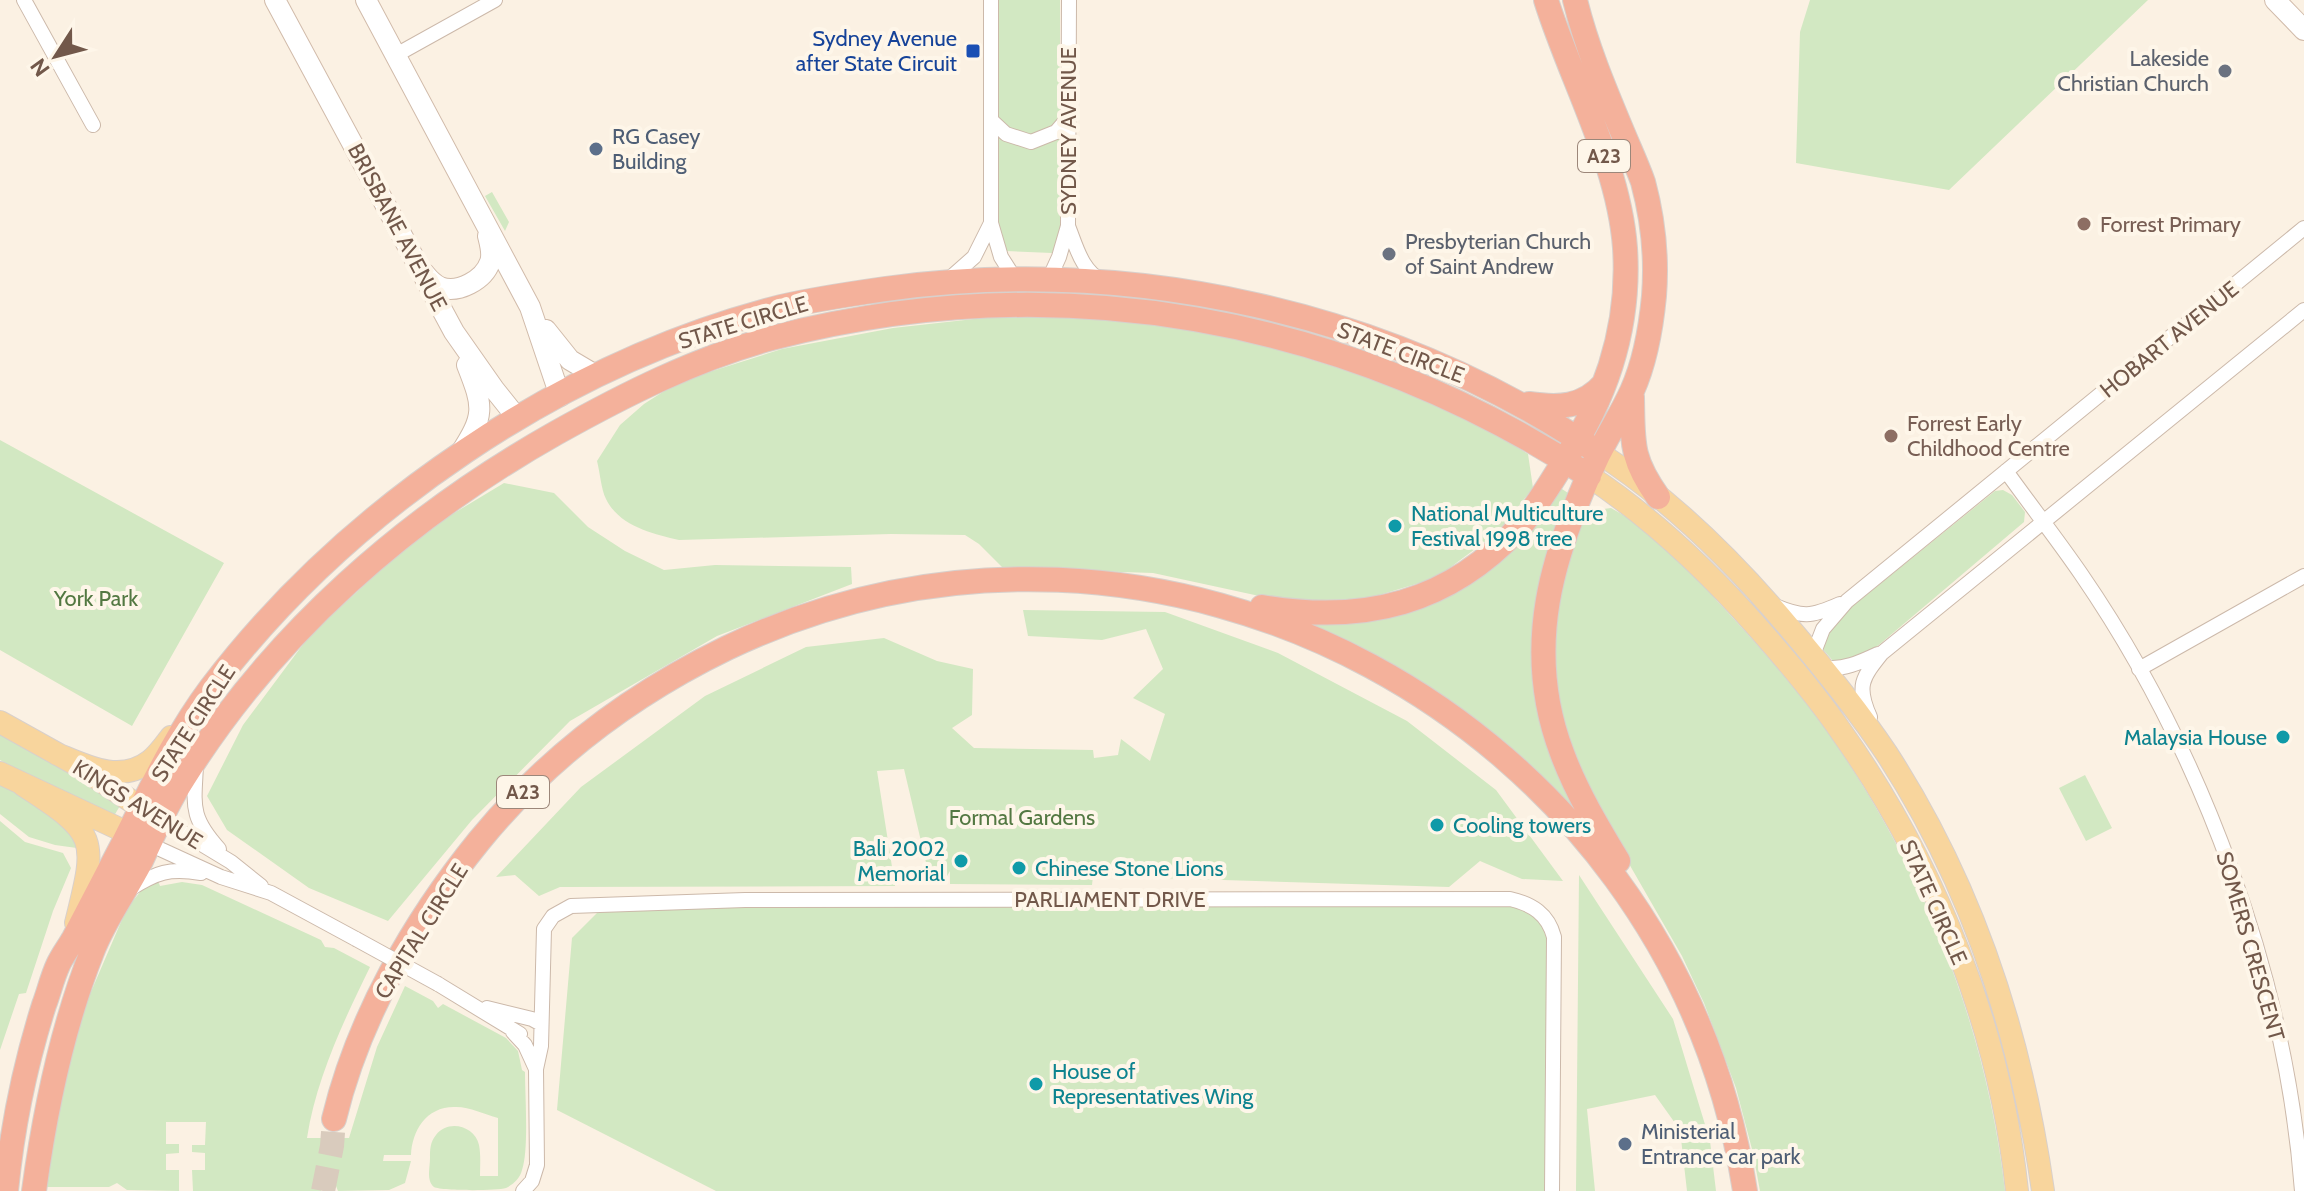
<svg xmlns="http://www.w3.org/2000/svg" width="2304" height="1191" viewBox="0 0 2304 1191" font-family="Cabin,sans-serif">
<rect width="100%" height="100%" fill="#fbf1e3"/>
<path fill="#d2e8c2" d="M999 0H1060V232L1052 253 1006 251 999 227Z
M1810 0H2148L1949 190 1796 163 1800 32Z
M492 192 509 222 505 231 485 196Z
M1081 316 1173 325 1274 348 1377 380 1484 427 1528 454 1533 488 1498 532 1436 578 1366 599 1283 601 1153 573 1003 568 979 544 965 535 891 534 679 540C653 534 619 526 606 499 601 489 600 472 597 461L620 425 644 404 669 388 687 379 782 349 893 328 983 318Z
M0 440 224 563 132 726 0 650Z
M504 483 554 493 588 527 625 551 664 570 715 565 851 567 852 584 717 636 570 721 472 820 388 921 309 888 227 830 207 796 243 725 310 635 421 533Z
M1559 487 1568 493 1545 570 1537 610 1586 828C1509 739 1413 671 1305 625L1306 621 1406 610Z
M2003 490 2012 495 2025 512 2024 522 1880 644 1863 657 1834 662 1821 647 1833 622 1995 491Z
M1611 508C1658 533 1696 578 1732 617 1763 651 1794 686 1821 723 1920 860 1986 1023 2005 1191H1760L1753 1153 1736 1088 1704 1003 1682 956 1586 789 1555 702 1553 614 1572 542 1589 511Z
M1023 610 1165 612 1278 653 1407 721 1496 790 1563 881 1522 879 1480 861 1449 887 1093 876 1092 885 950 884V871L944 881 928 871 904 769 877 771 895 886 560 887 539 896 515 875 496 877 581 787 705 696 806 647 884 638 937 661 973 669 972 715 952 728 974 748 1093 750 1094 758 1118 755 1121 739 1150 761 1165 714 1133 698 1163 669 1146 629 1102 640 1028 636Z
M0 730 121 804 114 816 89 808 0 760Z
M2085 775 2112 828 2086 841 2059 788Z
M0 783 62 817 84 849 55 845 29 837 0 814Z
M0 821 25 842 63 853 71 868 53 911 26 993 19 994 0 1050Z
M1579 875 1673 1019 1710 1141 1716 1191H1687L1680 1130 1655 1095 1587 1109 1595 1191H1576Z
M158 881 160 886 182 882 202 885 321 940 325 947 334 948 370 967C344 1020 316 1079 307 1138H349L377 1047 405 986 433 1001 438 1008 443 1004 506 1038 518 1051 522 1070 525 1072C525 1096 529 1150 522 1170 520 1178 514 1184 506 1188 496 1191 442 1191 434 1187 426 1180 430 1168 430 1158 430 1150 430 1142 436 1135 448 1119 475 1126 479 1145 481 1155 480 1166 480 1176H498V1118C484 1114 468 1106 454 1107 426 1107 412 1131 411 1155H384L383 1161H411L405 1183 389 1190 338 1191 334 1181 323 1180 321 1191H193L192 1170H205V1153L192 1152V1145H205L206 1122H166V1144H179V1153L166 1154V1170H179V1191L127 1190 117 1183 109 1187H42L72 1045 90 994 127 908 141 891Z
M1023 899 1532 906 1554 943 1545 1191H716L557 1110 572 938 604 906Z"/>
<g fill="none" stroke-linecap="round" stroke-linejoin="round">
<path stroke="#d9cbbd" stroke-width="24" stroke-dasharray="24 12" stroke-linecap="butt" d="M323 1191 332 1146 334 1119"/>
<defs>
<path id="street" d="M24 0 93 125
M991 0V223L1001 257 1015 279
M396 55 495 0
M991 120 1006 134 1031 142 1056 132 1068 118
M1068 226C1076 246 1082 272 1103 281
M1049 279 1059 257 1068 226 1069 0
M948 280 974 257 991 223
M2006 471C2031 506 2057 539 2081 574 2202 750 2286 978 2302 1191
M1773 605C1803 618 1811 617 1840 604
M1813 655 1823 629 1847 601 2304 228
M1823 667C1842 671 1861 662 1878 654
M2139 669 2304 576
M1870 717C1856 686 1862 678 1882 653L2304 310
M196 766C194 806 190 817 219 849
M160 819 231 862 261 886
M149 844 221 877 271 893 356 939
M130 889C157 872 169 868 201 873
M438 984 520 1034
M487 1008 532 1019 541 1024
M513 1032 525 1045 536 1069 537 1165 532 1181 523 1191
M536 1069 541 1046 544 929 553 916 571 906 745 900 1510 899C1532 904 1548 914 1554 937L1552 1191"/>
<path id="secondary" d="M275 0 454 332 494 389 518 419
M366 0 530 307 560 396
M2275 0 2304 30
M425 274C429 279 434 284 440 287 458 294 484 280 490 262 493 254 490 244 488 236
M546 330 570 360 597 376
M460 454C485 415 484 408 467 365"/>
<path id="primary" d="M1599 453C1671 499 1732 560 1787 625 1822 666 1857 709 1887 754 1974 888 2021 1035 2043 1191
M1589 476C1652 518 1709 572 1759 629 1788 662 1817 696 1842 733 1936 866 2000 1029 2017 1191
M0 722 79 766 140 807
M57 754C86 766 120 784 150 761 158 755 165 745 171 737
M0 773 128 833
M23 785C99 834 97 838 76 923"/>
<path id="highway" d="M1575 0C1586 45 1604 88 1622 131 1629 148 1637 165 1643 182 1653 219 1657 258 1654 296 1651 328 1645 362 1632 391 1622 413 1609 433 1598 455 1552 553 1522 648 1562 753 1576 791 1597 826 1618 861
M1632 397C1633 442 1630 458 1658 497
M1529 404C1558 408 1583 408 1604 384
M1262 607C1364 624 1450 604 1521 525 1538 505 1551 482 1565 460 1607 396 1630 324 1625 248 1619 164 1571 80 1546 0
M334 1119C358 1019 414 921 479 841 546 759 632 694 727 648 1159 442 1672 721 1745 1191
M6 1191C12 1129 25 1065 44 1005 49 992 52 978 58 965 62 956 69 947 74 938 90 907 107 875 123 844 150 791 175 736 211 688 347 509 562 363 781 307 815 299 850 294 885 289 1133 255 1392 312 1599 453
M34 1191C45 1110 62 1028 92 952 104 920 126 891 141 861 154 833 166 805 183 779 273 634 407 517 556 433 624 395 697 358 772 338 1058 264 1343 316 1589 476"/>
</defs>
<use href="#street" stroke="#ccb9aa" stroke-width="16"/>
<use href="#secondary" stroke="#d1bbaa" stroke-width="22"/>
<use href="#primary" stroke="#d8d0cc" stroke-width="24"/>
<use href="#highway" stroke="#d8d0cc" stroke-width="26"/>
<use href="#street" stroke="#fff" stroke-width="14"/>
<use href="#secondary" stroke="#fff" stroke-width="20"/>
<use href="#primary" stroke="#f8d59d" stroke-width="22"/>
<use href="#highway" stroke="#f4b19b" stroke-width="24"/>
<defs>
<path id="street-bridge" d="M356 939 438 984"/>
</defs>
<use href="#street-bridge" stroke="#ccb9aa" stroke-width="16" stroke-linecap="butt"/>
<use href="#street-bridge" stroke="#fff" stroke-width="14"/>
</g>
<rect fill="#1a4fb4" stroke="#fef6e9" stroke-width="3" x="965" y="43" width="16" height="16" rx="4"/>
<g fill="#6b7280" stroke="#fef6e9" stroke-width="3">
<circle cx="2225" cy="71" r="8"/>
<circle cx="1389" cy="254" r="8"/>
</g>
<g fill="#5c6f8a" stroke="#fef6e9" stroke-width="3">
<circle cx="596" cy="149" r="8"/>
<circle cx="1625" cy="1144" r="8"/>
</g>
<g fill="#8d6e63" stroke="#fef6e9" stroke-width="3">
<circle cx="2084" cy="224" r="8"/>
<circle cx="1891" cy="436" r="8"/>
</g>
<g fill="#0f9aa8" stroke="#fef6e9" stroke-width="3">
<circle cx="1395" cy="526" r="8"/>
<circle cx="2283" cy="737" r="8"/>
<circle cx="1437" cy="825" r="8"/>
<circle cx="961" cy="861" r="8"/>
<circle cx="1019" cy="868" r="8"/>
<circle cx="1036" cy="1084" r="8"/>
</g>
<g text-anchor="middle" stroke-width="8" stroke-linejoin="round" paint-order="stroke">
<g fill="#fef6e9" stroke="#9c877a" stroke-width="2">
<rect x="1578" y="140" width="52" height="32" rx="6"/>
<rect x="497" y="776" width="52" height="32" rx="6"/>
</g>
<g font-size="20" font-weight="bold" fill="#72584a">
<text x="1604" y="163">A23</text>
<text x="523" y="799">A23</text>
</g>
<g font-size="22" fill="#164399" stroke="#fef6e9" text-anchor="end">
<text x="957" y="46">Sydney Avenue<tspan x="957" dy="25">after State Circuit</tspan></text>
</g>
<g font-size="22" fill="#5b616d" stroke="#fef6e9" text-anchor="end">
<text x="2209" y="66">Lakeside<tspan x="2209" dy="25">Christian Church</tspan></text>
<text x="1405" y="249" text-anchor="start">Presbyterian Church<tspan x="1405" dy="25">of Saint Andrew</tspan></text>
</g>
<g font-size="22" fill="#72584a" stroke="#fef6e9">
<text transform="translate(1068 131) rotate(-90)" y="8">SYDNEY AVENUE</text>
<text transform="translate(398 227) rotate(62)" y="8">BRISBANE AVENUE</text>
<text transform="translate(743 322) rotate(-17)" y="8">STATE CIRCLE</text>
<text transform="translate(2169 339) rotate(-39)" y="8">HOBART AVENUE</text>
<text transform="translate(1401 352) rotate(21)" y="8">STATE CIRCLE</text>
<text transform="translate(193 723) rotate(-57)" y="8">STATE CIRCLE</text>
<text transform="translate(138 804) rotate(32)" y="8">KINGS AVENUE</text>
<text x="1110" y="907">PARLIAMENT DRIVE</text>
<text transform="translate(1934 902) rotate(66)" y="8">STATE CIRCLE</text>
<text transform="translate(421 931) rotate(-58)" y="8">CAPITAL CIRCLE</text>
<text transform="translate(2251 946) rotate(74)" y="8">SOMERS CRESCENT</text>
</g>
<g font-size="22" fill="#4e5e75" stroke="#fef6e9" text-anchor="start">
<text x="612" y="144">RG Casey<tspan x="612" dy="25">Building</tspan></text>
<text x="1641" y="1139">Ministerial<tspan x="1641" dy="25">Entrance car park</tspan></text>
</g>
<g font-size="22" fill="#785e54" stroke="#fef6e9" text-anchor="start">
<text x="2100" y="232">Forrest Primary</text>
<text x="1907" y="431">Forrest Early<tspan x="1907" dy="25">Childhood Centre</tspan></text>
</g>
<g font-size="22" fill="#0d838f" stroke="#fef6e9" text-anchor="start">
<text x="1411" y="521">National Multiculture<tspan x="1411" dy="25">Festival 1998 tree</tspan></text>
<text x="2267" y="745" text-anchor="end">Malaysia House</text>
<text x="1453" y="833">Cooling towers</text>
<text x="945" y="856" text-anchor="end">Bali 2002<tspan x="945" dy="25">Memorial</tspan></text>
<text x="1035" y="876">Chinese Stone Lions</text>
<text x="1052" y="1079">House of<tspan x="1052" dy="25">Representatives Wing</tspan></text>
</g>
<g font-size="22" fill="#537842" stroke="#fef6e9">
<text x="96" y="606">York Park</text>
<text x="1022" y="825">Formal Gardens</text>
</g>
</g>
<g transform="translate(56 56) rotate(234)" stroke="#fef6e9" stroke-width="6" paint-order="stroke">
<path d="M0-6L14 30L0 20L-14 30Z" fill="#72584a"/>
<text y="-12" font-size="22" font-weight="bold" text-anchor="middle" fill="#72584a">N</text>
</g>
</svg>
